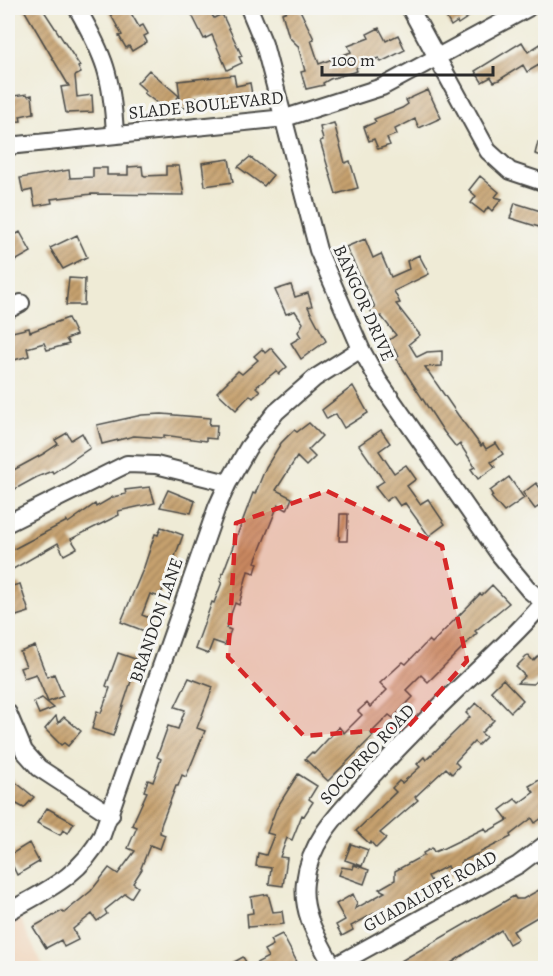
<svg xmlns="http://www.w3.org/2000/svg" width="553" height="976" viewBox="0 0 553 976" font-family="Alegreya,serif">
<defs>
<pattern id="building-hatch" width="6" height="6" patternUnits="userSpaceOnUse" patternTransform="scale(1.5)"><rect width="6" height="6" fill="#c6a16e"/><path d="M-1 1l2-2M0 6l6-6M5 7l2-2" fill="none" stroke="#a1835b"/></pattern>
</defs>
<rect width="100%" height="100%" fill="#f6f6f2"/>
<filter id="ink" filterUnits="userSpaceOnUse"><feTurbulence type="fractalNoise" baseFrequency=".0167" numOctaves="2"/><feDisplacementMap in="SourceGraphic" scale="12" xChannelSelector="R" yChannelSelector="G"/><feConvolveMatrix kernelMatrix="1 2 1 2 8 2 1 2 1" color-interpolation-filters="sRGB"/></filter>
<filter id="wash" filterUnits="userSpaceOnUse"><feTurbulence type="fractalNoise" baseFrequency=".008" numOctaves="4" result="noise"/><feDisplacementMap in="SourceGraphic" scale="24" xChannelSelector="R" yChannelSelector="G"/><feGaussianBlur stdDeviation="1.35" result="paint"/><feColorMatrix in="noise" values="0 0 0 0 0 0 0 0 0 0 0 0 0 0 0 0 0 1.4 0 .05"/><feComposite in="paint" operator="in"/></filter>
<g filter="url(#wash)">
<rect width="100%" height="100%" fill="#efebd6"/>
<path fill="#f0d5bc" d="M18 915 44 968H8V921Z"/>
<g id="blocks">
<path fill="url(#building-hatch)" d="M23 8H42L80 66 78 67 81 73 75 76 77 97 92 95 93 112 66 113 61 87 69 86Z
M107 8H128L139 27 143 25 148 34 144 36 147 42 132 51 129 46 126 48 119 36 122 35Z
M197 8H207L214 18 222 14 242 56 239 57 242 63 227 70 212 35 204 39 190 11Z
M296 8H299L314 39 311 40 319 64 351 52 348 46 369 38 367 34 379 28 386 41 398 35 405 50 381 62 379 58 362 64 356 68 357 71 330 79 323 83 324 85 306 89 301 72 305 71 298 46 289 37 282 13Z
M441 8H469L473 14 458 24 457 22 451 26Z
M522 42 528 52 542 43 546 49V61L527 72 523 65 499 80 494 82 491 77 482 82 475 71Z
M149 70 179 96 166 110 144 93 146 91 137 83Z
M234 75 236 86 250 83 253 100 223 105 221 95 194 98 195 107 181 108 178 81Z
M428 90 441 118 419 128 415 119 395 129 397 134 387 138 390 145 378 149 374 139 369 141 364 127 376 122 374 119 402 108 408 104 406 100Z
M27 94 28 96 32 95 34 113 20 116 21 121 11 122 8 119V97Z
M334 123 345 163 350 161 358 188 336 194 320 141 323 140 320 127Z
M538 142 546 144V157L535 154Z
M250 157 273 175 264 186 238 167Z
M229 159 233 182 205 186 202 163Z
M142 166 143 175 145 176 166 175V166H179L184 195 92 194 51 199 52 203 35 206 32 190 23 192 20 178 69 170 70 178 93 177V168H107V175H128V167Z
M480 176 499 192 495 197 502 199 492 211 488 207 484 213 471 203 476 196 469 190Z
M515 203 544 212 539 227 510 218Z
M20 232 31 252 8 265V239Z
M77 235 87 257 63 269 50 248Z
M365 239 373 258 381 254 391 277 409 269 407 261 419 255 429 274 394 291 400 303 396 304 420 335 409 344 417 357 427 352 442 351V366L425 367 458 415 481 446 483 444 486 449 496 443 503 454 491 462 495 467 478 479 471 469 475 467 460 444 456 447 444 432 396 358 399 356 388 341 396 335 381 316 375 319 370 309 375 307 346 247Z
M69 278 85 279 84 305H66Z
M291 285 295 297 308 293 312 306 308 307 326 341 301 359 291 343 301 337 298 332 303 323 295 311 286 314 275 290Z
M68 318 76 335 66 339 69 344 47 350 44 343 27 348 29 356 14 360 12 353 8 354V333L29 328 30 332Z
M271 348 287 367 279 374 276 371 256 387 260 391 253 398 250 395 236 410 217 392 238 371 242 374 258 360 254 356 262 349 265 353Z
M353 386 368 413 344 428 336 414 327 419 322 410Z
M162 414 210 418 209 425H217L216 439 206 438V441L164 435V438L134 436 102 444 97 425 142 415Z
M309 423 322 436 308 450 315 457 306 466 297 457 276 490 292 498 287 510 278 505 255 562 258 563 255 573 248 571 239 605 235 603 226 628 231 630 225 645 213 641 208 654 195 649 212 602 214 603 222 582 220 581 253 493 255 494 266 467 281 443 294 430 297 432Z
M381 430 390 443 379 451 394 473 406 465 416 479 407 486 420 504 428 499 445 524 429 536 405 503 400 506 393 496 386 501 375 487 384 481 359 445Z
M67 433 71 440 82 433 90 448 53 473 52 471 37 477 8 493V473L43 454 58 444 55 440Z
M509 477 524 498 504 512 491 497 493 496 490 491Z
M536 483 546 495V501L535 509 523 493Z
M150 487 155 503 118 511 119 515 71 539 77 548 64 555 58 543 8 572V552L67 521 68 523 95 504 96 507 113 497 126 494 125 490Z
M168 490 195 501 191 513 160 507Z
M340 514H348L347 541H339Z
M161 527 183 535 160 597 150 594 142 615 152 619 147 632 121 622 144 567 155 534 158 535Z
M20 584 29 612 13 617 8 605V587Z
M492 585 509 603 475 631 477 633 428 682 421 675 406 690 413 697 393 718 389 715 371 733 373 736 328 781 305 759 312 752 314 754 339 727 344 733 362 715 358 711 367 703 370 707 387 690 380 683 403 662 406 664 429 640 432 643 480 594 482 595Z
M35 646 47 677 54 674 63 696 48 702 36 674 24 678 20 668 26 666 20 652Z
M546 648V671L533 684 517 683 525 676 516 667 528 655 533 661Z
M118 653 138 660 113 736 92 729 97 711 101 713 110 688 106 686Z
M189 678 213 687 197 728 205 731 186 777 182 775 178 786H176L161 825 160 833 165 835 160 849 150 845 141 868 142 869 133 883 138 887 131 898 125 894 105 910 107 914 97 921 92 914 73 929 78 940 64 947 61 940 46 948 33 927 62 911 64 913 91 891 109 868 118 874 135 851 128 848 137 827 132 825 147 792 144 791 148 780 153 782 161 759 157 757 168 726 178 729 185 710 175 707Z
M503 679 523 700 511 712 491 691Z
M42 698 54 708 39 714 34 702Z
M476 703 494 720 481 733 486 737 478 745 474 742 455 762 459 766 452 774 446 768 415 797 418 800 380 833 386 838 376 848 371 842 370 844 356 831 396 792 392 788 399 781 402 783 420 767 417 764 424 757 426 760 470 717 466 713Z
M56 716 58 723 64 717 81 731 68 746 64 743 61 745 45 729Z
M298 774 317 786 309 799 313 802 304 816 302 815 292 840 287 838 280 857 287 858 283 886 269 884 271 868 256 866 258 853 266 855 274 835 267 833 276 809Z
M8 776 34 797 24 808 13 802 8 809Z
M546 776V815L535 823 532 818 510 835 511 837 461 862 464 868 451 875 447 866 428 876 433 885 415 894 417 898 386 916 382 909 351 926 353 930 342 936 336 925 345 920 336 904 353 894 357 903 355 909 385 892 379 889 395 880V871L424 855 423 853 432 848 434 852 444 848 485 828 487 832 508 820 500 810 515 799 519 803 534 792 529 786Z
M47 808 74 823 68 833 63 830 60 835 37 823Z
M29 843 39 862 17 875 8 856Z
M351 844 368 850 362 866 345 860Z
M354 865 369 870 364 884 339 875 342 867 353 869Z
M546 886V912L513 931 518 939 509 944 501 930 448 965 450 969H387L514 896 516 899H523Z
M268 894 273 912 282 911 284 924 248 927 247 914 253 913 251 897Z
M282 934 297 962 285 969H222L243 957 249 967 268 957 264 950 273 945 270 940Z"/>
</g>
</g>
<g filter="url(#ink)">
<use href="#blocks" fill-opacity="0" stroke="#484845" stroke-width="1.5"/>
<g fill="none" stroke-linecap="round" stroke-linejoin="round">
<defs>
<path id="minor" d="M77 8C105 57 112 76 115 134
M249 8 264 44 318 250 361 349 378 380 499 554 529 590 546 604
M410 8 488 151 510 171 546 183
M8 146 285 118 382 87 528 8
M8 310 21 303
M8 523 127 464 156 465 228 483
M8 713 24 751 39 768 111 815
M8 912C47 890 80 876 102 835L217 507 228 483 248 448 276 412 315 378 361 349
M333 967C319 940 301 914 305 882 310 838 343 809 371 777 402 744 434 711 467 680 494 654 520 631 544 602
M331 968 518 865 546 844"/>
</defs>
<use href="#minor" stroke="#484845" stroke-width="20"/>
<use href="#minor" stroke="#fff" stroke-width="16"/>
</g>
</g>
<path fill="#d62828" fill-opacity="0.2" stroke="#d62828" stroke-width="4.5" stroke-dasharray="12 8" stroke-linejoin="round" d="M327 491 442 546 467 661 407 728 304 736 228 657 236 523Z"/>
<g text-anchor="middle" stroke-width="6" stroke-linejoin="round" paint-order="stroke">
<g font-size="18" fill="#2b2b2b" stroke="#f6f6f2">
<text transform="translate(206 105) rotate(-6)" y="6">SLADE BOULEVARD</text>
<text transform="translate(364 303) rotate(66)" y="6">BANGOR DRIVE</text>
<text transform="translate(156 620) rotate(-71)" y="6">BRANDON LANE</text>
<text transform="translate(367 754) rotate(-47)" y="6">SOCORRO ROAD</text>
<text transform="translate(430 891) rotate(-29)" y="6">GUADALUPE ROAD</text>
</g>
</g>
<rect width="553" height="976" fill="none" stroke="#f6f6f2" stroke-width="30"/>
<path d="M322 66v9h171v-9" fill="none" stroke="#2b2b2b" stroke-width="3"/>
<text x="331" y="66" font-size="18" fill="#2b2b2b" stroke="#f6f6f2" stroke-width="4.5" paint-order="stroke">100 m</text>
</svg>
